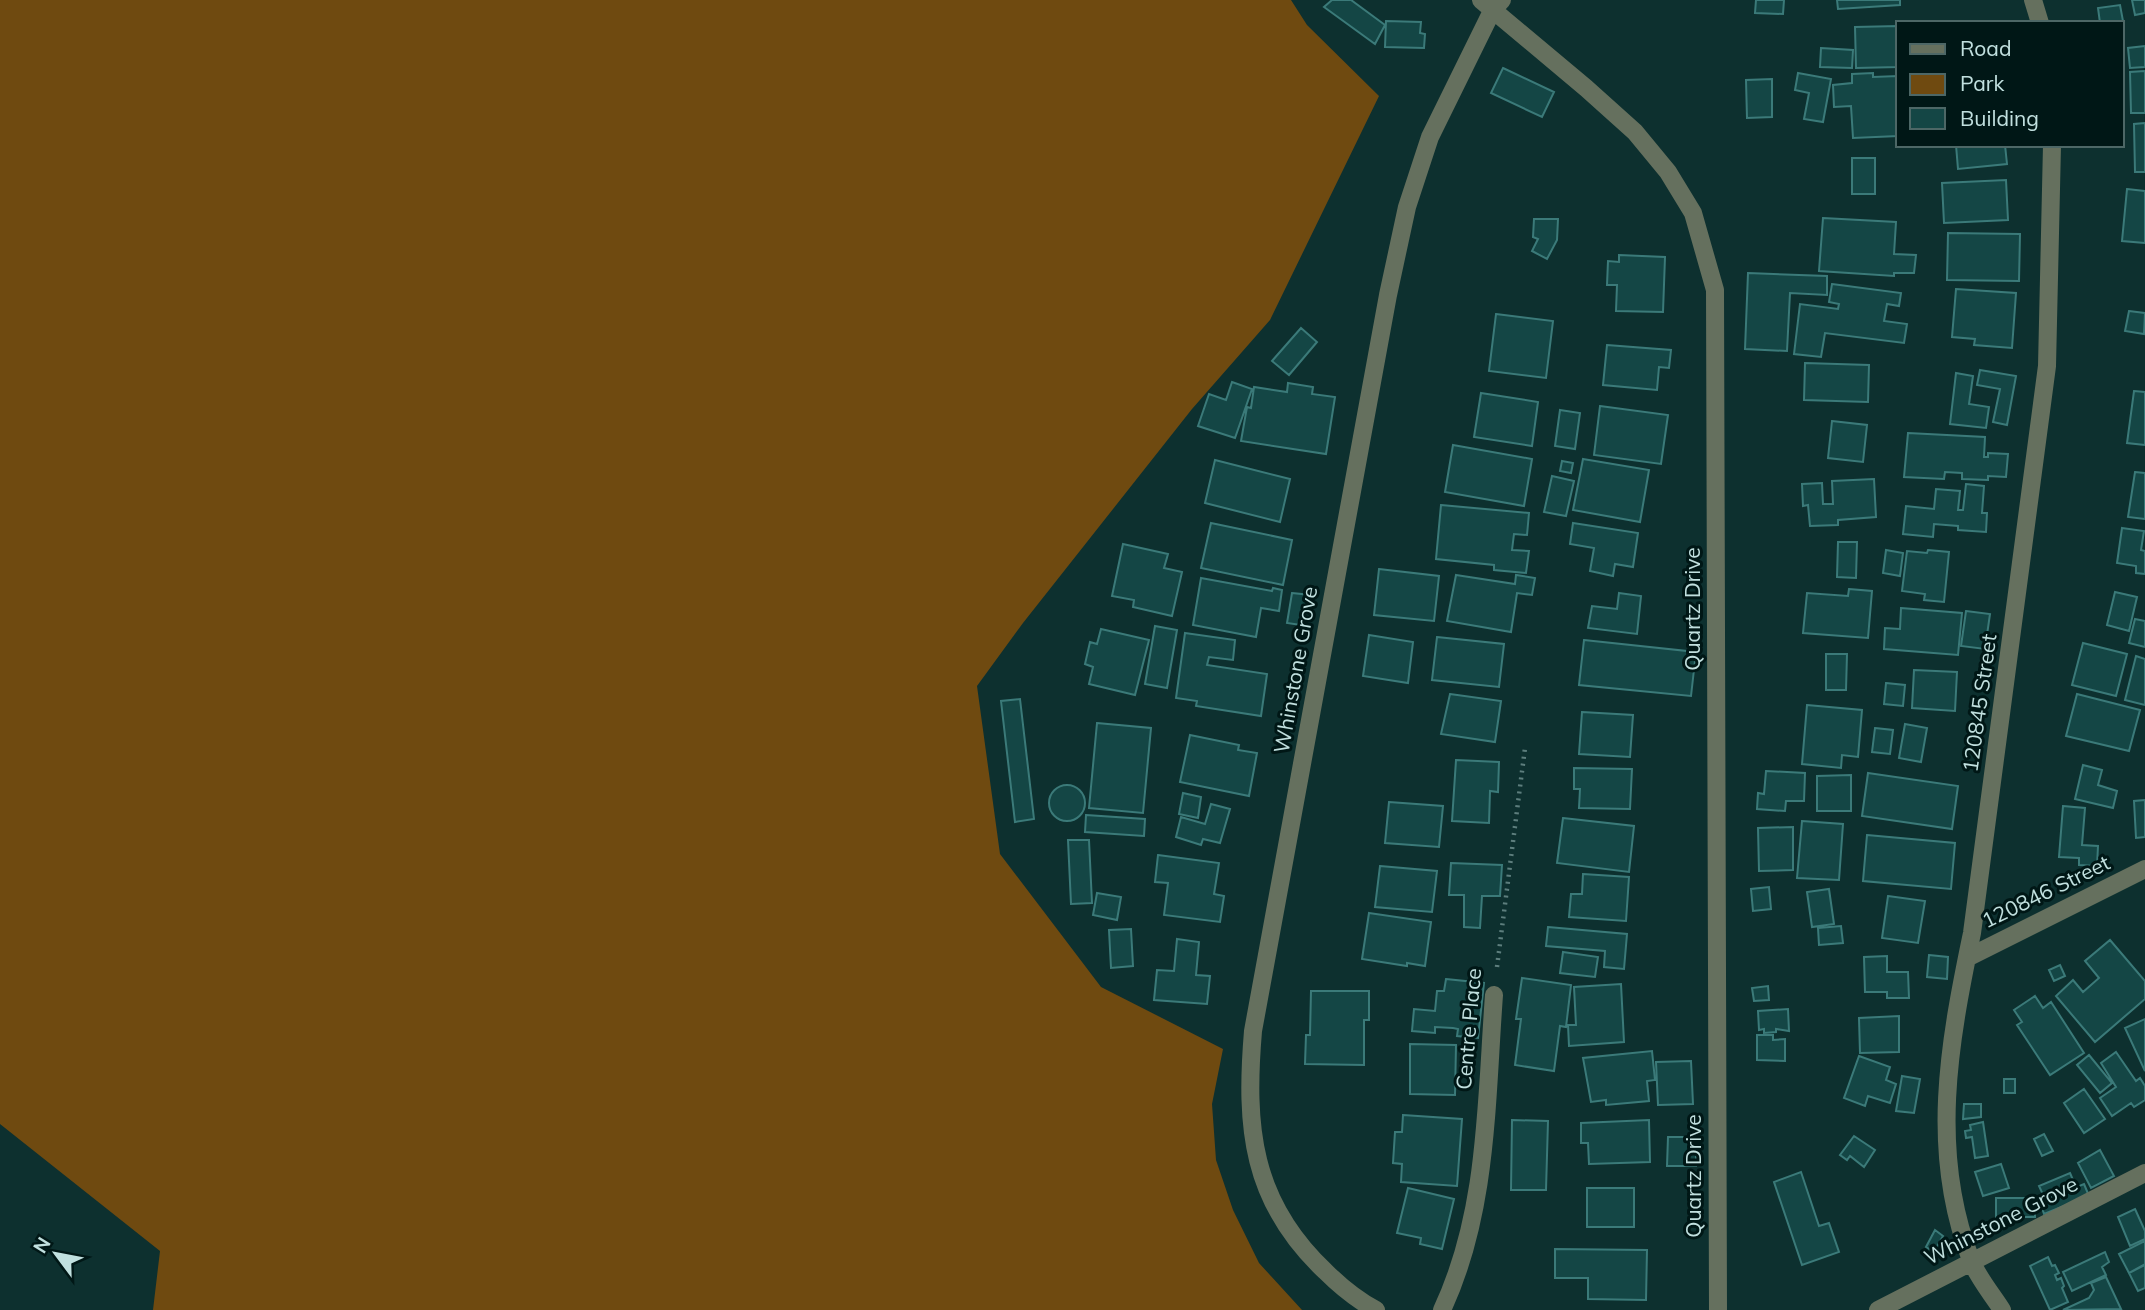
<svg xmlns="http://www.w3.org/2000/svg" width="2145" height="1310" viewBox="0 0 2145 1310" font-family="Mulish,sans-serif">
<rect width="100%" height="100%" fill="#0d302f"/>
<path fill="#6f4a10" d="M0 0H1291L1307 25 1379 96 1270 320 1192 409 1023 623 977 686 1000 854 1101 987 1223 1049 1212 1104 1216 1160 1233 1210 1259 1263 1302 1310H153L160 1251 0 1124Z"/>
<path fill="#144645" stroke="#3b7a79" stroke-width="2" d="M1332 0H1351L1385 25 1375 44 1324 7Z
M1756 0H1784L1783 14 1755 13Z
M1837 0H1900V5L1838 9Z
M2132 0H2145V13L2135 15Z
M2120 5 2123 21 2100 23 2098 8Z
M1386 21 1421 22 1420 33 1425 34 1424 48 1385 47Z
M1898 26V67L1856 68 1855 27Z
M2145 46V67L2130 68 2128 48Z
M1821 48 1853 50 1852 68 1820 67Z
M1503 68 1554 92 1542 117 1491 93Z
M2145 71V113H2131L2130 72Z
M1798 73 1831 79 1823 122 1804 119 1809 93 1795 90Z
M1873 73V77L1898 76V136L1853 138 1851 106 1834 107 1833 85 1852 83V74Z
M1772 79V117L1747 118 1746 80Z
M2145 123V172H2135L2134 124Z
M1956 145H2005L2007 164 1958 169Z
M1852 158H1875V194H1852Z
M2006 180 2008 220 1944 223 1942 183Z
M2127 189 2145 191V243L2122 241Z
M1823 218 1896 222 1894 254 1916 255 1914 273H1894V276L1819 271Z
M1534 219H1558L1557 240 1547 259 1532 251 1538 239 1533 237Z
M1948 233 2020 234 2019 281 1947 280Z
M1619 255 1665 257 1663 312 1616 311 1617 285H1607L1608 261 1619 262Z
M1748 273 1827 276V295L1790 293 1787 351 1745 349Z
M1832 284 1901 293 1899 306 1887 304 1884 321 1907 324 1904 343 1825 333 1821 357 1794 354 1800 304 1838 309 1839 304 1829 302Z
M1956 289 2016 293 2012 348 1974 345 1975 339 1952 337Z
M2129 311 2145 313 2144 334 2125 331Z
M1496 314 1553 321 1546 378 1489 371Z
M1301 328 1317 342 1289 375 1272 361Z
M1607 345 1671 350 1669 368 1659 367 1657 390 1603 385Z
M1805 363 1869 365 1868 402 1804 400Z
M1980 370 2016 376 2007 425 1993 422 2000 389 1977 385Z
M1956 373 1973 376 1969 404 1989 407 1986 428 1950 424Z
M1232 382 1252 389 1235 438 1198 426 1209 394 1226 400Z
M1288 383 1313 387 1312 394 1335 397 1326 454 1241 441 1247 407 1251 408 1254 387 1287 392Z
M2134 391 2145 392V445L2127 443Z
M1481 393 1538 402 1532 446 1474 437Z
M1600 406 1668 415 1661 464 1594 455Z
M1560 410 1580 413 1575 449 1555 446Z
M1832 421 1867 425 1863 462 1828 458Z
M1908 433 1985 437 1984 457H1988V453L2008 454 2006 477 1988 476V480L1962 479V473L1945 472 1944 479 1904 477Z
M1453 445 1532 459 1524 506 1445 492Z
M1583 459 1649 470 1640 522 1573 510Z
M1215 460 1290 479 1280 522 1205 503Z
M1562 461 1573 463 1571 473 1560 471Z
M2135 472 2145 473V519L2128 517Z
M1552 476 1574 481 1566 516 1544 512Z
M1874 479 1876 517 1838 520V525L1810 526 1808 505 1803 506 1802 484 1822 483 1823 504H1833L1832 481Z
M1966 484 1984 486 1982 513H1987L1986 532 1958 530V526L1934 524 1933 537 1903 534 1906 506 1934 509 1936 489 1960 491 1958 510H1963Z
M1441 505 1529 513 1527 535 1514 534 1512 550 1529 551 1526 573 1494 570V565L1436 559Z
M1211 523 1292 540 1283 585 1201 568Z
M1573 523 1638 533 1633 567 1615 564 1613 576 1590 571 1594 548 1570 544Z
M2122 528 2144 531 2141 550 2145 551V574L2136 573V566L2117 563Z
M1838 542H1857L1856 578 1837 577Z
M1123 544 1168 554 1164 568 1182 572 1172 616 1133 607 1134 600 1112 596Z
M1886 550 1903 553 1900 576 1883 573Z
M1928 550 1949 552 1944 602 1924 600 1925 594 1902 591 1907 551 1927 553Z
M1379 569 1439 576 1434 621 1374 615Z
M1456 575 1515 584 1516 575 1535 578 1532 595 1517 593 1511 632 1447 621Z
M1201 578 1272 591 1273 588 1282 590 1279 611 1261 608 1256 637 1193 625Z
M1849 589 1872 591 1868 638 1803 633 1807 593 1848 596Z
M2115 592 2137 597 2129 631 2107 625Z
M1292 593 1311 595 1308 626 1287 623Z
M1619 593 1641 596 1637 634 1588 628 1592 606 1617 609Z
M1901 608 1962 613 1958 655 1884 649 1885 628 1900 629Z
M1966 611 1990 614 1985 649 1961 646Z
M2135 619 2145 621V647L2129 643Z
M1155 626 1177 630 1167 688 1145 684Z
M1101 629 1149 640 1135 695 1089 684 1093 667 1085 664 1090 642 1097 644Z
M1185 633 1235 640 1233 660 1209 657 1207 665 1267 674 1261 716 1196 706 1197 701 1176 698Z
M1369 635 1413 642 1408 683 1363 676Z
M1437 637 1504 644 1499 687 1432 680Z
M1584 640 1696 652 1691 696 1579 685Z
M2083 643 2127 654 2116 696 2072 685Z
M1826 654H1847L1846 690H1826Z
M2136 656 2145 659V705L2125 700Z
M1914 670 1957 672 1955 711 1912 708Z
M1886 683 1905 685 1903 706 1884 704Z
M1450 694 1501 701 1495 742 1441 734Z
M2077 694 2140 710 2129 751 2066 736Z
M1020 699 1034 819 1015 822 1001 701Z
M1807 705 1862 710 1858 757 1842 755 1841 768 1802 764Z
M1582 712 1633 715 1630 757 1579 754Z
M1097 723 1151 728 1143 813 1089 808Z
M1905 724 1927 728 1921 762 1899 758Z
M1875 728 1893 730 1890 754 1872 752Z
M1190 735 1239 745 1238 750 1257 753 1249 796 1180 782Z
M1456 760 1499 762 1498 792 1490 791 1489 823 1452 821Z
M2083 765 2102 770 2098 785 2117 791 2113 808 2075 799Z
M1574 768 1632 769 1630 809 1579 808 1580 789H1574Z
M1766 771 1805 773 1804 801H1786L1785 811 1757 809 1758 793 1764 794Z
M1868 773 1958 786 1952 829 1862 816Z
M1851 775V811H1817V776Z
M1049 803a18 18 0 1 1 36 0a18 18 0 1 1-36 0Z
M1183 793 1201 797 1198 818 1179 814Z
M2145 800V837L2136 838 2134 801Z
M1389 802 1443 806 1439 847 1385 843Z
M1211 804 1230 809 1220 843 1203 839 1201 845 1176 837 1181 817 1205 824Z
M2063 806 2085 808 2082 845 2098 846 2097 866 2079 865V858L2059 857Z
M1086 815 1145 819 1144 836 1085 832Z
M1563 818 1634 826 1629 872 1557 863Z
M1802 821 1843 824 1839 880 1797 878Z
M1793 827V870L1759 871 1758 828Z
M1867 835 1955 843 1951 889 1863 881Z
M1068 840H1089L1092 903 1071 904Z
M1158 855 1219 863 1214 894 1224 896 1220 922 1164 915 1168 883 1155 882Z
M1451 863 1502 865 1500 896H1482L1480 928 1464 927V895H1449Z
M1380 866 1437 871 1432 912 1375 907Z
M1583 874 1629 877 1626 921 1569 917 1571 894H1582Z
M1769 887 1771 909 1753 911 1751 889Z
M1829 889 1834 924 1812 927 1807 892Z
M1097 893 1121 897 1117 920 1093 915Z
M1888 896 1925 901 1918 943 1882 938Z
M1369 913 1431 922 1425 966 1407 963V966L1362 959Z
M1841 926 1843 943 1819 945 1818 928Z
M1548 927 1627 934 1624 969 1604 967 1605 951 1546 946Z
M1131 929 1133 966 1111 968 1109 930Z
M1177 939 1199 942 1196 975 1210 976 1207 1004 1154 1000 1157 970 1174 971Z
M2110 940 2145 981V999L2095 1042 2056 996 2073 980 2083 992 2099 978 2085 961Z
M1563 952 1598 957 1595 977 1560 973Z
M1929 955 1948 957 1947 979 1927 977Z
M1887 956V972H1908L1909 998H1887V992H1865L1864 957Z
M2060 965 2065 976 2054 981 2049 970Z
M1522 978 1571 985 1566 1027 1560 1026 1554 1071 1515 1065 1521 1019H1516Z
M1446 979 1484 983 1478 1038 1457 1036 1458 1029 1453 1028 1435 1027V1033L1412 1031 1414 1009 1435 1011 1437 991H1444Z
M1621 984 1624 1042 1569 1046 1568 1025H1576L1574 987Z
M1768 986 1769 1000 1754 1001 1752 988Z
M1311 991H1369V1020H1364V1065L1305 1064 1306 1035H1310Z
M2035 996 2043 1008 2051 1002 2084 1053 2050 1075 2017 1025 2022 1022 2014 1010Z
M1788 1009 1789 1031 1776 1029V1032L1764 1033V1029L1759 1030 1758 1011Z
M1899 1016V1052L1860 1053 1859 1018Z
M2145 1019V1071L2125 1028Z
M1757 1035H1773V1040L1785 1039V1061L1757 1060Z
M1410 1044 1456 1045 1455 1095 1410 1094Z
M1652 1051 1655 1080 1647 1081 1649 1101 1606 1105V1100L1591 1102 1583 1058Z
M2116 1052 2136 1081 2140 1078 2145 1086V1100L2134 1107 2131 1103 2112 1116 2100 1098 2116 1087 2101 1063Z
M2089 1055 2112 1083 2100 1093 2077 1065Z
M1859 1056 1890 1067 1886 1080 1896 1084 1890 1103 1868 1096 1865 1106 1844 1098Z
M1691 1061 1693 1104 1658 1105 1656 1062Z
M1902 1076 1920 1079 1914 1113 1896 1111Z
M2004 1079H2015V1093H2004Z
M2084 1089 2105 1119 2084 1133 2064 1103Z
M1964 1104H1981V1117L1963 1119Z
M1403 1115 1462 1119 1457 1186 1401 1182 1402 1164 1393 1163 1395 1132H1402Z
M1512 1120 1548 1121 1546 1190H1511Z
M1649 1120 1650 1162 1589 1164 1588 1143H1581V1123Z
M1983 1122 1988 1156 1975 1158 1972 1137 1966 1138 1965 1131 1971 1130 1970 1125Z
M2044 1134 2053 1151 2042 1156 2034 1139Z
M1854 1136 1875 1150 1864 1167 1850 1156 1847 1160 1840 1155Z
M1668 1137H1696V1166H1667Z
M2100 1150 2114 1176 2091 1188 2078 1163Z
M2001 1164 2009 1188 1983 1196 1975 1172Z
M1801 1172 1819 1226 1829 1223 1839 1252 1802 1265 1774 1182Z
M2070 1173 2076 1187 2045 1199 2039 1186Z
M2084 1184 2089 1196 2044 1214 2040 1202Z
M1408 1188 1454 1199 1442 1249 1420 1244 1421 1238 1397 1233Z
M1587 1188H1634V1227H1587Z
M1996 1198H2035V1217H1996Z
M2135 1209 2145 1231V1239L2130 1246 2118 1217Z
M1935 1230 1943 1236 1934 1252 1926 1247Z
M2145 1241V1264L2129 1273 2119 1254Z
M1555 1249 1647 1250 1646 1300 1588 1299V1278H1555Z
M2105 1252 2109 1262 2102 1267 2106 1275 2072 1291 2063 1272Z
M2048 1257 2052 1266 2055 1265 2059 1273 2055 1275 2057 1280 2061 1278 2064 1286 2062 1288 2068 1302 2050 1310 2030 1266Z
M2145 1265V1288L2138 1291 2129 1273Z
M2106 1277 2121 1309 2063 1310 2089 1298 2094 1290 2091 1283Z"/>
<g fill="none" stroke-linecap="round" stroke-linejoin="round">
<path stroke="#5d7e7d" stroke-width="4.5" stroke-dasharray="2 5" stroke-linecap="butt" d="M1497 967 1525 748"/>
<path stroke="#65705e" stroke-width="18" d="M1481 0 1586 88 1635 132 1668 172 1693 213 1715 290 1718 1310
M2033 0 2040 23
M1967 958 2145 869
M1376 1310C1357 1300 1340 1286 1325 1271 1251 1201 1245 1127 1253 1031L1388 295 1407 207 1430 137 1492 11 1502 0
M1442 1310C1488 1212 1486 1102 1494 995
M1878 1310 2145 1173
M2002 1310C1992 1294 1978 1278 1971 1260 1929 1152 1949 1043 1972 933L2047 366 2052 145"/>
</g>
<g text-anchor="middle" stroke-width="6" stroke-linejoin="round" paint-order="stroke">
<g font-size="21" fill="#c1e0df" stroke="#001716">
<text transform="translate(1693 609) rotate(-90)" y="7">Quartz Drive</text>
<text transform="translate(1296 670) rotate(-80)" y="7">Whinstone Grove</text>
<text transform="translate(1980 703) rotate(-82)" y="7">120845 Street</text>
<text transform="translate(2046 892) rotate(-26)" y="7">120846 Street</text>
<text transform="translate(1469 1029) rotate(-85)" y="7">Centre Place</text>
<text transform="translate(1694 1176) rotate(-90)" y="7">Quartz Drive</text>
<text transform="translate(2001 1221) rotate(-27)" y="7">Whinstone Grove</text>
</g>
</g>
<rect x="1896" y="21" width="228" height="126" fill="#001716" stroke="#4d6766" stroke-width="2"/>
<rect x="1910" y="44" width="35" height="10" fill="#65705e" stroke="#4d6766" stroke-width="2"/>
<text x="1960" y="56" font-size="21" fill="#c1e0df">Road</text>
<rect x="1910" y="74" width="35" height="21" fill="#6f4a10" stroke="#4d6766" stroke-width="2"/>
<text x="1960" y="91" font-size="21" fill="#c1e0df">Park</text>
<rect x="1910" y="108" width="35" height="21" fill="#144645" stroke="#4d6766" stroke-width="2"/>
<text x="1960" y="126" font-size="21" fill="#c1e0df">Building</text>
<g transform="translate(56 1254) rotate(302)" stroke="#001716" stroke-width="5" paint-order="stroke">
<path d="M0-5L12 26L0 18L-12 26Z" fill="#c1e0df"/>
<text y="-10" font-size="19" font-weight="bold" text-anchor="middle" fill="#c1e0df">N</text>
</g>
</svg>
